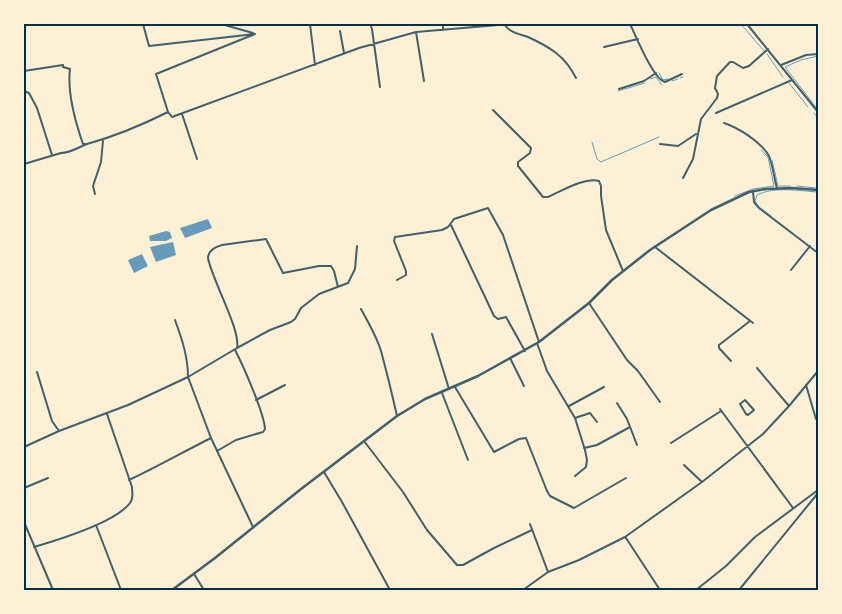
<svg xmlns="http://www.w3.org/2000/svg" width="842" height="614" viewBox="0 0 842 614" font-family="Montserrat,sans-serif">
<rect width="100%" height="100%" fill="#fdf0d5"/>
<path fill="#669bbc" d="M208 219 212 228 185 238 180 228Z
M166 231 170 232 172 238 166 241H150L149 236Z
M173 242 176 255 156 262 150 247Z
M142 254 148 266 134 273 128 260Z"/>
<g fill="none" stroke-linecap="round" stroke-linejoin="round">
<path stroke="#669bbc" stroke-width="1" d="M741 24 764 51
M767 54 783 77
M818 56 801 60 785 67 818 110
M659 73 663 80 668 79
M680 78 683 77
M650 79 656 77 662 85
M672 81 678 79
M789 83 808 107
M618 91 645 83
M814 113 818 118
M592 142 597 159 601 162 659 137
M772 160 778 186H790
M797 186 816 188
M735 196 753 189 774 186 768 157 761 150
M757 204 755 201 757 195C775 186 799 191 818 192
M759 207 771 216"/>
<path stroke="#3f606c" stroke-width="2" d="M143 24 149 46 255 34 156 74 168 112 172 117 359 48 416 32 510 24
M221 24 253 33
M310 24 315 65
M370 24 372 29 380 87
M443 24V30
M504 24C510 33 519 34 528 37 550 47 565 56 576 78
M630 24C636 36 653 79 665 82L682 74
M747 24 818 112
M340 31 344 53
M416 32 424 81
M604 47 638 39
M781 65 806 55 818 54
M24 71 63 65V67L70 69C67 93 75 121 83 144H85
M619 89 644 81 656 73
M24 91 29 93 37 108 52 155
M493 110 531 148 530 153 518 162V166L543 197H548C562 191 584 177 599 181L601 186V196L606 230 623 271
M716 113 792 80
M182 114 197 159
M724 123C739 128 761 142 769 156 773 166 774 178 777 188
M660 144 678 146 696 134
M24 164 61 153C70 153 79 147 87 144 116 136 142 125 168 112
M683 178 693 159 701 119 717 98 718 94 715 88 717 76 730 62H733L743 68 749 66 768 49
M753 192 754 202 759 208 818 253
M95 194 93 186 101 162 103 141
M451 225 494 316 498 319 506 317 525 351
M655 247 753 323
M791 270 810 246
M397 280 406 275V271L394 241 395 237 442 230 448 227 454 219 488 208 503 235 539 342
M589 303 627 360 638 371 660 402
M361 309C368 322 377 337 381 351 387 373 392 394 397 416
M175 320C182 339 188 357 188 377L211 438 253 527
M432 334 449 389
M537 343 547 371 575 418 585 450 587 460 586 467 575 476
M237 348 270 330 291 322 295 319 301 308 319 294 348 283 355 269 357 246
M510 358 524 386
M731 361 719 348V345L750 321
M757 368 789 406
M37 372 52 421 59 431
M806 385 816 419
M455 387 494 452 519 439 526 438 547 491 550 496 574 508 626 478
M442 393 468 460
M256 400 285 385
M745 400 754 410 748 415 746 414 740 404Z
M617 403 627 419 637 445
M569 406 604 387
M720 409 793 508
M575 418 590 413 597 422
M364 441 403 492 427 530 457 565H463L494 548 532 530
M671 443 721 411
M24 447 59 431 128 405 188 377 237 348C241 330 212 280 208 258 208 250 215 247 222 245L266 239 283 273 319 266H331L334 271 338 287
M584 448 597 445 630 427
M217 451 236 440 263 432 265 429C264 413 243 365 235 350
M684 465 702 482
M324 472 342 502 390 590
M129 480C157 467 183 452 211 438
M24 488 48 478
M24 522 53 590
M530 524 548 572
M96 525 121 590
M626 538 660 590
M34 547C58 540 115 523 130 503 134 498 132 493 132 487L107 414
M194 574 204 590
M523 590 548 572 579 560 625 537 702 482 763 434 789 406 818 371
M696 590 726 566 755 537 818 490
M739 590 818 493"/>
<path stroke="#3f606c" stroke-width="2.5" d="M172 590 215 558 301 489 397 416 425 399 478 376 539 342 589 303 612 280 650 250 711 210 749 192 766 189 792 188 818 190"/>
</g>
<rect width="842" height="614" fill="none" stroke="#fdf0d5" stroke-width="50"/>
<rect x="25" y="25" width="792" height="564" fill="none" stroke="#003049" stroke-width="2"/>
</svg>
